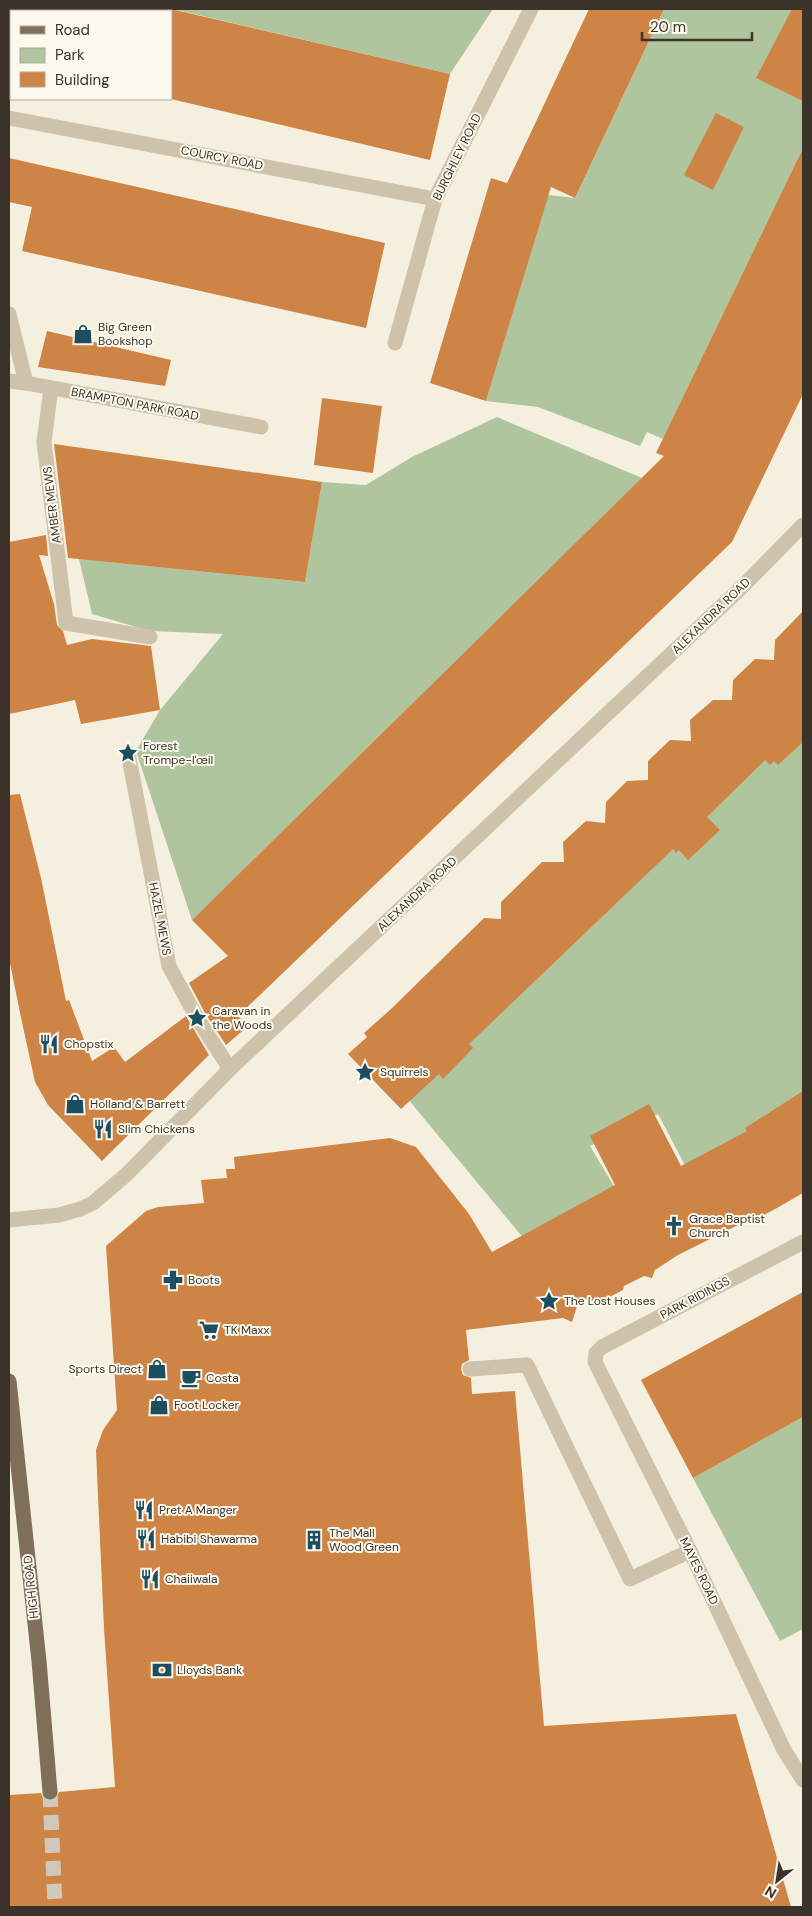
<svg xmlns="http://www.w3.org/2000/svg" width="812" height="1916" viewBox="0 0 812 1916" font-family="'DM Sans',sans-serif">
<rect width="100%" height="100%" fill="#f5efdf"/>
<path fill="#afc59e" d="M173 9H493L450 74Z
M664 9H803V148L663 439 647 432 640 446 538 407 486 401 548 195 575 198Z
M497 417 642 478 192 920 136 751 160 710 223 634 150 631 92 614 79 559 305 582 322 482 366 485 412 457Z
M803 707V1107L688 1171 658 1114 590 1146 621 1198 530 1246 407 1098Z
M803 1417V1629L780 1641 693 1478Z"/>
<path fill="#cd8445" d="M171 9 450 74 430 160 171 99Z
M589 9H664L575 198 551 187 486 401 430 383 491 178 507 183Z
M792 9H803V101L756 78Z
M716 113 744 127 713 190 684 175Z
M803 148V394L732 542 238 1016 248 1026 226 1045 205 1013 189 983 228 956 192 920 664 456 656 453Z
M9 158 385 243 366 328 22 251 32 207 9 202Z
M47 331 171 360 165 386 38 367Z
M322 398 382 406 373 473 314 465Z
M54 444 322 482 305 582 68 558Z
M46 535 48 556 39 555 54 604 57 625 63 631 67 645 92 639 151 646 160 710 81 724 75 700 9 714V542Z
M803 611V742L778 765 774 761 770 765 765 760 707 817 720 830 688 860 679 850 676 853 673 849 469 1044 473 1048 443 1079 439 1074 401 1109 348 1054 367 1037 364 1033 391 1009 484 918 501 919V902L542 862H564L563 842 586 821 605 823 606 802 627 781 648 780V761L670 740 691 741 690 720 713 700H732L733 680 755 659 774 660 775 640Z
M20 794 41 878 66 1001 69 1000 92 1061 114 1047 125 1062 186 1016 209 1055 102 1161 48 1105 35 1082 20 1013 9 958V795Z
M803 1091V1193L777 1208 762 1216 758 1215 678 1255 655 1270 652 1278 644 1276 624 1286 623 1290 598 1303 580 1297 572 1322 563 1318 466 1330 469 1360 462 1364 461 1369 463 1375 471 1378 472 1394 515 1391 544 1726 736 1714 791 1907H9V1795L41 1793 43 1798 50 1801 56 1799 59 1792 115 1787 104 1629 96 1450 103 1430 117 1410 106 1246 146 1211 158 1207 204 1203 201 1180 227 1178 226 1169H235L234 1157 390 1138 416 1147 469 1214 492 1252 615 1185 590 1136 649 1104 681 1166 747 1131 745 1128Z
M803 1292V1417L693 1478 641 1380Z"/>
<g fill="none" stroke-linecap="round" stroke-linejoin="round">
<path stroke="#d0c9bb" stroke-width="15" stroke-dasharray="15 8" stroke-linecap="butt" d="M50 1792 55 1907"/>
<path stroke="#cec3aa" stroke-width="15" d="M9 314 26 383
M51 388 44 442 66 623 150 637
M128 753 169 966 197 1018 230 1069
M470 1369 527 1365 630 1579 690 1551"/>
<path stroke="#cec3aa" stroke-width="15" d="M9 118 435 199
M395 343 435 199 531 9
M9 381 26 383 261 427
M9 1220 59 1215 80 1209 93 1203 127 1174 230 1069 741 588 803 525
M803 1242 602 1347 596 1353 595 1362 690 1551 784 1750 803 1780"/>
<path stroke="#7e6e5a" stroke-width="15" d="M9 1381 39 1661 50 1792"/>
</g>
<defs>
<symbol id="shop-bare" viewBox="-9 -9 18 18"><path d="M-5-2.5h2.3a2.7 3.5 0 0 1 5.4 0H5L5.5 6h-11ZM-1.5-2.5h3a1.5 2.3 0 0 0-3 0Z" fill="#1c4d60" stroke="#fbf8ed" stroke-width="2.5" paint-order="stroke"/></symbol>
<symbol id="sight-bare" viewBox="-9 -9 18 18"><path d="M0-6L1.8-2.2L6-1.7L2.9 1.2L3.7 5.4L0 3.3L-3.7 5.4L-2.9 1.2L-6-1.7L-1.8-2.2Z" fill="#1c4d60" stroke="#fbf8ed" stroke-width="2.5" paint-order="stroke"/></symbol>
<symbol id="restaurant-bare" viewBox="-9 -9 18 18"><path d="M-5-6h1v4h1v-4h1v4h1v-4h1v5L-1.5 .5V6h-2V.5L-5-1ZM5-6V6H3V1.5H1.5Q1.5-4 5-6Z" fill="#1c4d60" stroke="#fbf8ed" stroke-width="2.5" paint-order="stroke"/></symbol>
<symbol id="church-bare" viewBox="-9 -9 18 18"><path d="M-1.2-6h2.4v3.5h3.3v2.4h-3.3V6h-2.4V-.1h-3.3v-2.4h3.3Z" fill="#1c4d60" stroke="#fbf8ed" stroke-width="2.5" paint-order="stroke"/></symbol>
<symbol id="pharmacy-bare" viewBox="-9 -9 18 18"><path d="M-2-6h4v4h4v4h-4v4h-4v-4h-4v-4h4Z" fill="#1c4d60" stroke="#fbf8ed" stroke-width="2.5" paint-order="stroke"/></symbol>
<symbol id="supermarket-bare" viewBox="-9 -9 18 18"><path d="M-6-5.5h2.5l.6 2H6L4.5 2H-2.5L-4.4-4H-6ZM-1.5 3.2a1.3 1.3 0 1 0 .1 0ZM3 3.2a1.3 1.3 0 1 0 .1 0Z" fill="#1c4d60" stroke="#fbf8ed" stroke-width="2.5" paint-order="stroke"/></symbol>
<symbol id="cafe-bare" viewBox="-9 -9 18 18"><path d="M-5.5-4.5H6V0H3Q3 3.5 0 3.5H-2.5Q-5.5 3.5-5.5 0ZM3-3.2v2h1.7v-2ZM-6 4.5H4V6H-6Z" fill="#1c4d60" stroke="#fbf8ed" stroke-width="2.5" paint-order="stroke"/></symbol>
<symbol id="building-bare" viewBox="-9 -9 18 18"><path d="M-4-6H4V6H1V3H-1V6H-4ZM-2.5-4.3h1.7v1.8h-1.7ZM.8-4.3h1.7v1.8H.8ZM-2.5-1h1.7V.8h-1.7ZM.8-1h1.7V.8H.8Z" fill="#1c4d60" stroke="#fbf8ed" stroke-width="2.5" paint-order="stroke"/></symbol>
<symbol id="bank-bare" viewBox="-9 -9 18 18"><path d="M-6-4H6V4H-6ZM0-2.3a2.3 2.3 0 1 0 0 4.6a2.3 2.3 0 1 0 0-4.6Z" fill="#1c4d60" stroke="#fbf8ed" stroke-width="2.5" paint-order="stroke"/></symbol>
</defs>
<g fill-rule="evenodd">
<use href="#shop-bare" x="69" y="320" width="28" height="28"/>
<use href="#sight-bare" x="114" y="739" width="28" height="28"/>
<use href="#sight-bare" x="183" y="1004" width="28" height="28"/>
<use href="#restaurant-bare" x="35" y="1030" width="28" height="28"/>
<use href="#sight-bare" x="351" y="1058" width="28" height="28"/>
<use href="#shop-bare" x="61" y="1090" width="28" height="28"/>
<use href="#restaurant-bare" x="89" y="1115" width="28" height="28"/>
<use href="#church-bare" x="660" y="1212" width="28" height="28"/>
<use href="#pharmacy-bare" x="159" y="1266" width="28" height="28"/>
<use href="#sight-bare" x="535" y="1287" width="28" height="28"/>
<use href="#supermarket-bare" x="195" y="1316" width="28" height="28"/>
<use href="#shop-bare" x="143" y="1355" width="28" height="28"/>
<use href="#cafe-bare" x="177" y="1364" width="28" height="28"/>
<use href="#shop-bare" x="145" y="1391" width="28" height="28"/>
<use href="#restaurant-bare" x="130" y="1496" width="28" height="28"/>
<use href="#restaurant-bare" x="132" y="1525" width="28" height="28"/>
<use href="#building-bare" x="300" y="1526" width="28" height="28"/>
<use href="#restaurant-bare" x="136" y="1565" width="28" height="28"/>
<use href="#bank-bare" x="148" y="1656" width="28" height="28"/>
</g>
<g text-anchor="middle" stroke-width="4" stroke-linejoin="round" paint-order="stroke">
<g font-size="12" fill="#3b332a" stroke="#fbf8ed">
<text transform="translate(457 157) rotate(-64)" y="4">BURGHLEY ROAD</text>
<text transform="translate(222 158) rotate(11)" y="4">COURCY ROAD</text>
<text transform="translate(135 404) rotate(11)" y="4">BRAMPTON PARK ROAD</text>
<text transform="translate(52 505) rotate(-97)" y="4">AMBER MEWS</text>
<text transform="translate(711 616) rotate(-44)" y="4">ALEXANDRA ROAD</text>
<text transform="translate(417 894) rotate(-43)" y="4">ALEXANDRA ROAD</text>
<text transform="translate(160 919) rotate(79)" y="4">HAZEL MEWS</text>
<text transform="translate(695 1298) rotate(-28)" y="4">PARK RIDINGS</text>
<text transform="translate(699 1571) rotate(64)" y="4">MAYES ROAD</text>
<text transform="translate(31 1587) rotate(-96)" y="4">HIGH ROAD</text>
</g>
<g font-size="12" fill="#3b332a" stroke="#fbf8ed" text-anchor="start">
<text x="98" y="331">Big Green<tspan x="98" dy="14">Bookshop</tspan></text>
<text x="143" y="750">Forest<tspan x="143" dy="14">Trompe-l'œil</tspan></text>
<text x="212" y="1015">Caravan in<tspan x="212" dy="14">the Woods</tspan></text>
<text x="64" y="1048">Chopstix</text>
<text x="380" y="1076">Squirrels</text>
<text x="90" y="1108">Holland &amp; Barrett</text>
<text x="118" y="1133">Slim Chickens</text>
<text x="689" y="1223">Grace Baptist<tspan x="689" dy="14">Church</tspan></text>
<text x="188" y="1284">Boots</text>
<text x="564" y="1305">The Lost Houses</text>
<text x="224" y="1334">TK Maxx</text>
<text x="142" y="1373" text-anchor="end">Sports Direct</text>
<text x="206" y="1382">Costa</text>
<text x="174" y="1409">Foot Locker</text>
<text x="159" y="1514">Pret A Manger</text>
<text x="329" y="1537">The Mall<tspan x="329" dy="14">Wood Green</tspan></text>
<text x="161" y="1543">Habibi Shawarma</text>
<text x="165" y="1583">Chaiiwala</text>
<text x="177" y="1674">Lloyds Bank</text>
</g>
</g>
<rect width="812" height="1916" fill="none" stroke="#3b332a" stroke-width="20"/>
<rect x="10" y="10" width="162" height="90" fill="#fbf8ed" stroke="#aea99f"/>
<rect x="20" y="26" width="25" height="8" fill="#7e6e5a" stroke="#aea99f"/>
<text x="55" y="35" font-size="15" fill="#3b332a">Road</text>
<rect x="20" y="48" width="25" height="15" fill="#afc59e" stroke="#aea99f"/>
<text x="55" y="60" font-size="15" fill="#3b332a">Park</text>
<rect x="20" y="72" width="25" height="15" fill="#cd8445" stroke="#aea99f"/>
<text x="55" y="85" font-size="15" fill="#3b332a">Building</text>
<g transform="translate(777 1881) rotate(210)" stroke="#fbf8ed" stroke-width="4" paint-order="stroke">
<path d="M0-4L9 19L0 12L-9 19Z" fill="#3b332a"/>
<text y="-8" font-size="14" font-weight="bold" text-anchor="middle" fill="#3b332a">N</text>
</g>
<path d="M642 32v8h110v-8" fill="none" stroke="#3b332a" stroke-width="2.5"/>
<text x="650" y="32" font-size="15" fill="#3b332a" stroke="#fbf8ed" stroke-width="4" paint-order="stroke">20 m</text>
</svg>
